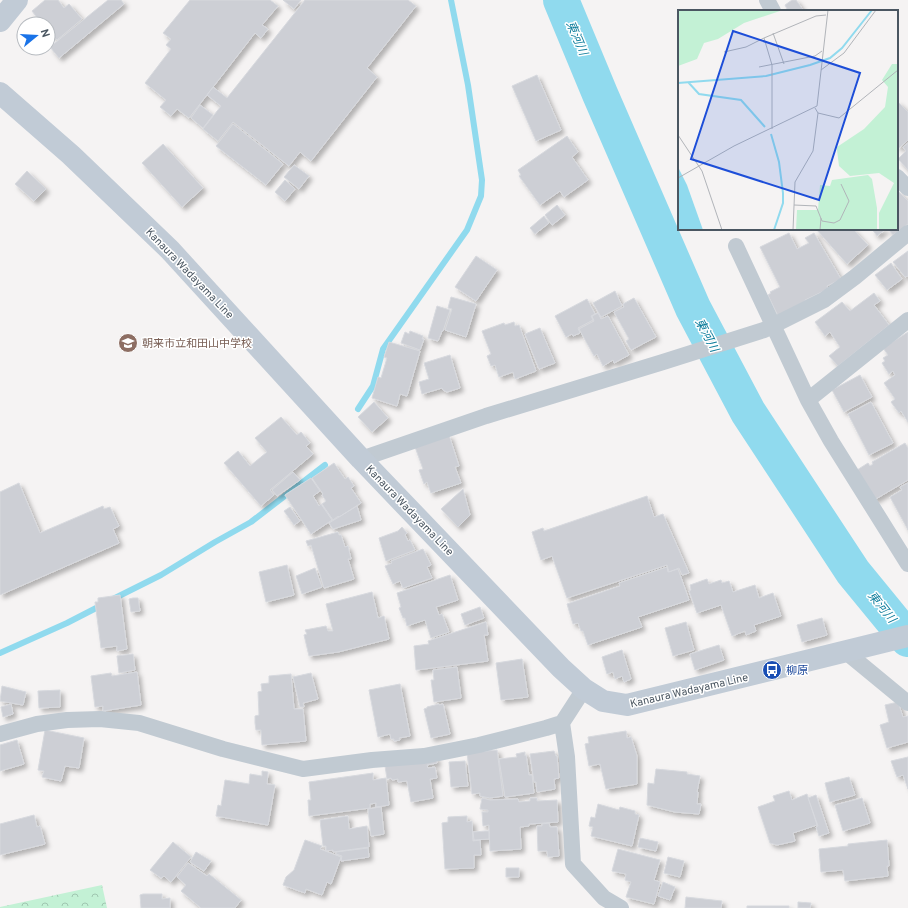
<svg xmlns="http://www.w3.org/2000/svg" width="908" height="908" viewBox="0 0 908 908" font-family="Overpass,'Noto Sans JP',sans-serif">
<defs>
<pattern id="forest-crowns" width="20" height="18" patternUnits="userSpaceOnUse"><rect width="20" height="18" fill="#c3f1d5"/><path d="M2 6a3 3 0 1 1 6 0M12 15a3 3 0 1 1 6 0" fill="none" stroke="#a0c6b0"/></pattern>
<filter id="shadow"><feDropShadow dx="3.5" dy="3.5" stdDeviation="2" flood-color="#0004"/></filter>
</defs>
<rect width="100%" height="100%" fill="#f5f3f3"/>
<path fill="url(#forest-crowns)" d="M102 885 107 908H0V907Z"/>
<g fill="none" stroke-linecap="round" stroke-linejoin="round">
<path stroke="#90daee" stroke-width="6" d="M358 409 373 386 383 349 467 230 481 196 482 180 468 85 451 0
M113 599 161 575 215 542 251 522 325 465
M0 653 67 623 102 605"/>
<path stroke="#90daee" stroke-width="36" d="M561 0 600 94 693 308 748 412 853 572 908 639"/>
</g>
<path fill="#cdcfd5" stroke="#d7d9de" filter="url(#shadow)" d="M45 0H58L64 8 69 4 82 19 57 40 48 31V24H37L35 22 38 19 32 11Z
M108 0H121L124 4 59 58 50 47Z
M190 0H270L278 6 262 25 268 29 261 38 255 33 189 118 177 109 171 116 160 107 166 100 145 83 171 49 166 45 171 39 163 33Z
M283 0H301L294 9Z
M305 0H408L416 6 367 68 377 77 311 161 300 152 289 166 233 122 218 141 203 129 221 106 207 95 213 87 227 98Z
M792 0H796L804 11H788L785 5Z
M537 75 561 130 536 141 512 86Z
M897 101 908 112V140L899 148 897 146Z
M200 105 213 115 203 128 191 118Z
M233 124 283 164 266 185 216 146Z
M567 136 578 152 572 157 588 180 564 197 560 191 540 205 519 176 521 175 518 170Z
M908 143V170L898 159 906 151 903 147Z
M163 144 203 188 182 207 142 163Z
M294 165 309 176 299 189 284 177Z
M27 171 46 189 34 201 15 184Z
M285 180 295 189 285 201 275 192Z
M897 190 908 201V224L893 235 888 229H897Z
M557 205 565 215 552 225 545 215Z
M544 216 549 223 535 234 530 228Z
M816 229H853L868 245 847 264Z
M872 229H886L877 236Z
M789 233 797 249 809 243 805 238 814 233 841 279 827 286 828 289 805 300 806 302 778 316 768 295 771 293 770 292 780 287 760 247Z
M908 251V276L905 277 893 262Z
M476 256 497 270 476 301 455 287Z
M891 263 902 279 887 290 875 275Z
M615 291 622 306 601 317 593 303Z
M874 293 880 301 874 305 889 325 838 366 829 356 840 347 830 332 825 336 815 322 842 302 850 311Z
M451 297 476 304 466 337 445 330 452 309 448 308Z
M634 298 656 337 631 350 626 341 629 339 614 312 624 307 623 304Z
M587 299 595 314 591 316 593 320 578 328 580 333 573 336 572 334 566 337 555 316Z
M437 306 450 310 443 331H442L438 341 428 338Z
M598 313 601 319 608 316 629 355 614 363 613 360 603 366 597 354 594 356 579 329 594 321 592 316Z
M514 322 515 326 519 325 536 371 515 379 513 372 499 377 495 365 491 366 487 356 491 354 482 331 504 323 505 325Z
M540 328 555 363 539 369 525 334Z
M410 331 423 336 422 339H424L420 350 401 343 405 332 409 334Z
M908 332V422L901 411 899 413 891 402 895 399 884 383 895 375 893 371 889 374 882 363 885 361 883 358 888 355 883 348Z
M389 342 420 351 407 396 400 394 397 406 372 398 378 377 381 378 387 358 384 357Z
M450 355 460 388 447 392 443 390 442 388 422 394 419 382 429 379 424 363Z
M860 375 872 397 844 412 832 390Z
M374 402 388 418 372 432 358 417Z
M871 402 893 443 869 455 848 414Z
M281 417 297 435 301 432 310 443 306 446 313 454 270 490 274 495 261 506 224 463 238 451 250 466 267 452 255 438Z
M449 435 459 466 455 467 461 483 431 493 427 482 424 484 419 470 423 469 415 447Z
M905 443 908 448V480L874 500 857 470 868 463 870 466 873 464 872 462Z
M334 463 345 479 348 477 354 486 351 488 361 503 339 517 338 516 333 520 322 504 326 501 322 495 323 494 312 478Z
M293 472 300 480 277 496 272 490Z
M311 478 320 491 313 496 319 506 321 504 332 520 311 534 285 495Z
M19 483 40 533 103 506 104 509 110 507 119 526 113 529 119 543 0 595V492Z
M908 483V530L890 497 902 490 900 487Z
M463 489 470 515 458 527 441 509Z
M647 496 654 517 663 514 689 573 682 575 679 568 669 572 667 565 567 598 552 556 541 560 532 532 543 528 544 531Z
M357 506 361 520 333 529 329 523Z
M290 507 300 521 294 525 284 511Z
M402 527 407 533 405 535 408 541 410 540 415 550 386 561 379 538 398 531Z
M338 532 339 535H341L345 547 348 546 351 559H348L354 579 324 588 311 545 308 546 306 541Z
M423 549 431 565 427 567 432 578 403 588 400 581 393 584 385 566 392 563 391 561Z
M287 565 294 595 266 602 259 572Z
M667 567 668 572 678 569 689 600 638 617 642 627 588 645 583 631H581L578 623 573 624 567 604 620 586 619 583Z
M315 568 322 587 302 594 296 576Z
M450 575 458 600 436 607 439 615 442 614 449 632 431 638 425 620 407 626 405 618H403L399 608 401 607 397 593Z
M707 579 709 584 721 580 722 583 729 581 733 592 755 585 759 598 773 593 781 616 754 625 756 631 746 635 745 631 732 636 721 605 697 613 689 591 691 590 690 585Z
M372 592 378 618 384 616 389 639 338 652 309 656 304 635 307 634 305 630 326 626 328 631H333L326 604Z
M120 595 127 649 117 651V646L101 648 95 602H98V598Z
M133 598H138L140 611 131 612 129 599Z
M480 607 484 618 465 625 461 614Z
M822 618 827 635 802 642 797 625Z
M486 622 488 635H484L488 661 416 670 414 646 429 644 428 641Z
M686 622 694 650 673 656 665 628Z
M719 645 724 660 695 670 690 654Z
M622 650 631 679 624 682 622 676 615 679 613 672 607 674 602 657Z
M133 654 135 670 119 673 117 656Z
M522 659 528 697 501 700 496 663Z
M457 667 461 698 434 702 431 680H434L433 670Z
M137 672 141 705 103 711V706L95 707 91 676 111 673 112 676Z
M311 673 318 699 303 703 304 707H300L293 677Z
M291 674 294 709H303L306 741 262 745 261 730H256L255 723V716L259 715 258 692 262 691 261 684 269 683V676Z
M400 684 410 736 399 738 400 740 394 741V739H391L390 734 378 737 369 690Z
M2 686 26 692 23 705 0 701Z
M60 690V707L39 708 38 691Z
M898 702 903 717 908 716V742L887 748 880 725 889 722 885 705Z
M11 704 13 714 3 717 1 707Z
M439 704V705L443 704 450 734 431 738 424 709 427 708V707Z
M45 730 84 738 79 768 65 766 61 781 42 777 44 771 38 770Z
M626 731 627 738 631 737 637 756V784L606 789 600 764 589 766 585 744 589 743 588 737Z
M17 740 24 764 0 771V745Z
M497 750 503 796 490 798 480 796V793L472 794 467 753Z
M554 751 556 756H557L559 778 554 779 555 789 537 792 536 782H534L530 754Z
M525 752V756L526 755 529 775H532L534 793 505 797 499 759 517 757 516 754Z
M436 757 437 763 427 765 428 768 435 767 437 778 430 779 433 798 411 802 407 781 398 782V779L392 780 391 778 387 779 385 766Z
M908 757V789L903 775 897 777 891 761Z
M465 761 468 786 451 787 449 762Z
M656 769 687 772V774L700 776 697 792H698L697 804H701L699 814 675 812 647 805 648 783 654 784Z
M262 771 268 772 267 784 275 785 268 825 216 816 218 805 221 806 225 780 249 784 250 774 262 776Z
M373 773V780L386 778 389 805 376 807V803L370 804V808L309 816 308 800H311L309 782Z
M849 777 855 795 830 802 825 783Z
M789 791 792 800 807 794 817 825 793 833 795 841 777 845 770 843 758 807 775 801 773 796Z
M816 795 829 833 819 836 816 827 818 826 808 798Z
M482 798 490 800 518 799 519 802 530 801V798H537V801L557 800 558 822 529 824V826L520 827 521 849 490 851 489 825 483 826 482 812H488V810L480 809Z
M862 798 870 823 843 831 835 805Z
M598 804 619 810 620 807 635 811V814L639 815 632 846 591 836 593 827 589 826 591 817 595 818Z
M381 807 384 834 371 836 368 809Z
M34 815 37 827 40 826 45 844 0 855V824Z
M348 816 349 829 367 826 369 847 333 852V850L326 851V846H323L320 820Z
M467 816V822L472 821 473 841 480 840 481 855H474V868L445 869 442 823 448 822V817Z
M549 823 550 827H557L559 856 548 857 547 851H538L537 826H542V824Z
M485 831H489V839L474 840 473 832Z
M640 838 658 842 656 851 638 847Z
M305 840 322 846 320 849 341 857 331 884 327 882 322 895 306 889 305 893 283 885 286 877 294 870Z
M887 840 889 866H887L888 876 845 881 843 870 821 872 819 849 848 846V844Z
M173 842 191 857 171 882 164 876 161 878 150 870Z
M368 848 369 857 341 861 342 856 336 854V852Z
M618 849 660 860 654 880 660 882 654 904 626 897 631 882 625 880 626 874 612 871Z
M196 852 211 861 204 871 190 862Z
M668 857 684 861 680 877 664 873Z
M188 863 207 876 209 874 241 900 235 908H201L181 891 186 885 177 877Z
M506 868H519V877H506Z
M663 882 675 887 670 900 658 896Z
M143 894H162V899L170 898V908H141L140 895Z
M686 897 722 901 721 908H685Z
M798 902 811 903 810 908H798Z
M747 906H789V908H747Z"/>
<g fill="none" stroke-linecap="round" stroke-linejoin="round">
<path stroke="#c1cad2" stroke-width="16" d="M767 0 773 11
M897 177 908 188
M736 246 808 400 831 441 908 564
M808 400 908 320
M361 459 486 416 663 362 764 330 824 300 855 277 908 233
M846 652 908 703
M562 723 567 757 573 864 604 898 621 908
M0 734 37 724 67 720 100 719 139 723 223 749 303 769 372 760 424 756 479 745 546 728 562 723 584 689"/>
<path stroke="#c1cbd6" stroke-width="22" d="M0 21 17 0
M0 93 71 155 170 250 361 459 561 668 584 689 603 701 627 705 908 636"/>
</g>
<defs>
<symbol id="school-disc" viewBox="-11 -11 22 22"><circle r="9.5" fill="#8d6e63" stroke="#fff"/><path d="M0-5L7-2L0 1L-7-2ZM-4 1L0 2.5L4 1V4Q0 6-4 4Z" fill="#fff"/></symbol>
<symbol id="bus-disc" viewBox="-11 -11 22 22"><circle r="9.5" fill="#1a4fb4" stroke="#fff"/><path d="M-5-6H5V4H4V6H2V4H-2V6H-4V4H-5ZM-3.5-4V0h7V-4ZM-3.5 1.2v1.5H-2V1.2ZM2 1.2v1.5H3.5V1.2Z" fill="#fff"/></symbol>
</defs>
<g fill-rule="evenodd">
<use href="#school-disc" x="117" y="332" width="22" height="22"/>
<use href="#bus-disc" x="761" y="659" width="22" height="22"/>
</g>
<g text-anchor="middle" stroke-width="3" stroke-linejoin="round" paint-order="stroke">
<g font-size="11" fill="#4a5661" stroke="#fff">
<text transform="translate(190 273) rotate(46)" y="4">Kanaura Wadayama Line</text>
<text transform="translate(410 510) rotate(46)" y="4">Kanaura Wadayama Line</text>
<text transform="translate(689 690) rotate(-13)" y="4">Kanaura Wadayama Line</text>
</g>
<g font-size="11" fill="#785e54" stroke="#fff" text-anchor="start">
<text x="142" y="347">朝来市立和田山中学校</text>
</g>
<g font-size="11" fill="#164399" stroke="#fff" text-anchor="start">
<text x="786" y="674">柳原</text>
</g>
<g font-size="12" font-style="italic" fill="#0c7c9b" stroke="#fff">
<text transform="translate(577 38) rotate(67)" y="4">東河川</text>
<text transform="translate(707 335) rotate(62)" y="4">東河川</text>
<text transform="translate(882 607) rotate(51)" y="4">東河川</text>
</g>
</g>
<g transform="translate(678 10)">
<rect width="220" height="220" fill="#f5f3f3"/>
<path d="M0 0H105L66 13 40 29 26 33 19 49 0 56ZM214 54H220V220H201V203L216 173 201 163 172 166 161 156 159 140V137L186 119 207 97 210 77 204 70ZM190 165 194 169 199 198V220H118L119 200H140L142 175 152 176 154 170Z" fill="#c3f1d5"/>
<path d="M0 157 9 175 25 220H0Z" fill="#90daee"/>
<path fill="none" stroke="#90daee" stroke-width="2" d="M10 72 21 84 63 90 87 117M0 73 88 66 132 55 152 48 164 38 194 0M93 124 101 152 105 183V193L96 220"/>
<path fill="none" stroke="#b1b4b9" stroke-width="1" d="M95 23 106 54M86 28 138 6 148 5M46 42 68 37 86 28 94 55V119M81 57 137 46 144 41M143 60 166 43 198 0M137 98 140 103 161 108 220 60M0 125 24 161 44 220M0 168 56 136 139 96 150 0M116 195 138 196 144 211 156 213 162 210 171 191 163 174M115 220 117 172 135 141 140 103M142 220 143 208"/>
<path fill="#1d4ed8" fill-opacity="0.15" stroke="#1d4ed8" stroke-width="2" d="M55 21 182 63 141 190 13 149Z"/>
<rect width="220" height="220" fill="none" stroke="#4a5661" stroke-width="2"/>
</g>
<g transform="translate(36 36) rotate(72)"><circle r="19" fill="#ffffff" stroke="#b7bbc0"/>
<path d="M0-3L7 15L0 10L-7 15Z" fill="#1a73e8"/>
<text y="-6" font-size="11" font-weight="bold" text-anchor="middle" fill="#4a5661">N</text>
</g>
</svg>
